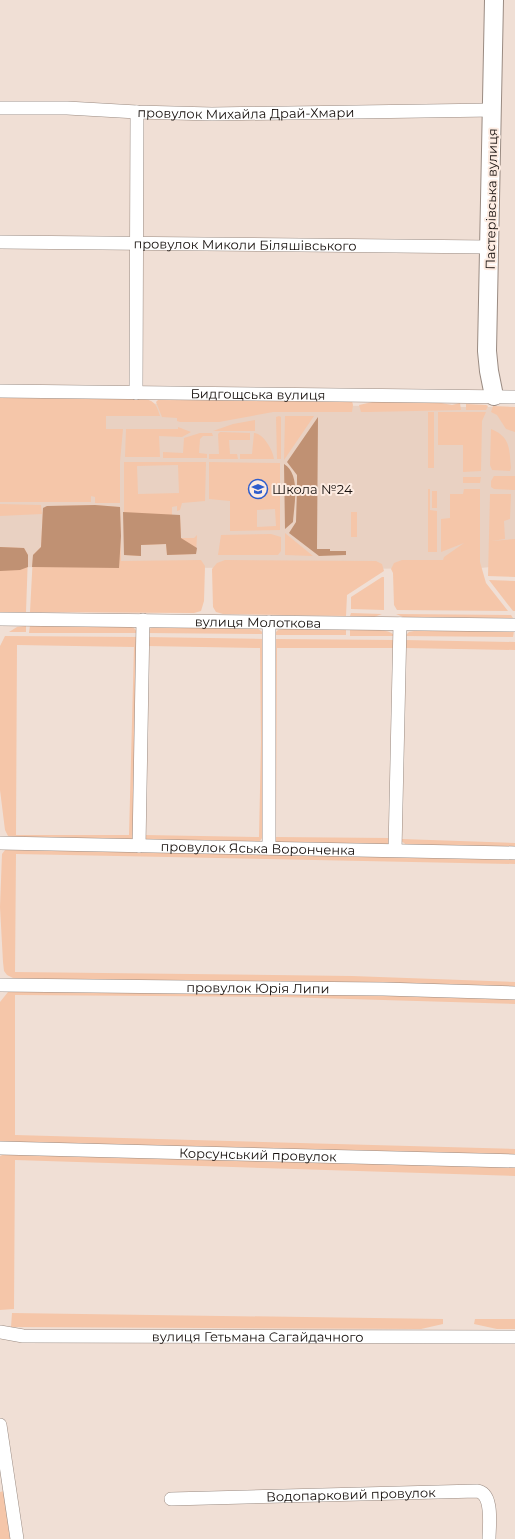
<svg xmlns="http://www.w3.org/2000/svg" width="515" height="1539" viewBox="0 0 515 1539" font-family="Montserrat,sans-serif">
<rect width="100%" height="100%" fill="#f0dfd5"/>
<path fill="#e9d1c2" d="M0 402 466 407H504L515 411V569L491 567 469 569 0 567Z"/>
<path fill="#f5c6a9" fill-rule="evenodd" d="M0 398 145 399C156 401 157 407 160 416H106V429H123L120 462V503H95V497L91 496V502H0Z
M158 400 352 401 353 405 352 412H273L219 422H180L177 421V418L162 417 156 402Z
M377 401 436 402 452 405 460 403 461 410 369 412H361L359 405Z
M466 404 486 405 488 406 486 410H466Z
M493 406 515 407V432L506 429 497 415 491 412Z
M428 412H434V468H428Z
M438 412H486L482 421 481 471 463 472V445H438Z
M279 416 281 417V459H277L276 417Z
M285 416H314L284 460Z
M255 420V431H213L233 424Z
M178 427 191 432 182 437 159 436 160 457H125L126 429H178Z
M491 429C511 437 509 449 511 468L510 471 492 470 490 465Z
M220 432 250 433V440H229L230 454H237L238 459H209V454H219L218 434Z
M200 433H212L213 436H203L200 439 199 453 207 454V458H163V452L183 453 184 438Z
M254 433C263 433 273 450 274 459H240V454H252Z
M124 462H206L205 501 182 503 180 510 177 511V506L172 507V515H180L181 538H194L197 535 196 554 167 555 166 544 141 545V556L124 555ZM178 465 179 493 138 494 137 466Z
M209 462 280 463V530L230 531V501L209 499ZM275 509 276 526 257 527V510Z
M494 476H515V490L494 489 491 487V481Z
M463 477H481L480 483H463Z
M428 489H430V510L437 511V552H428Z
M464 489H480V562L486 583 508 611 397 610 394 605 393 573 391 569 394 563 402 560H443L444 557 464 543 441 552V519L450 518V494H463Z
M432 491H437V508H432Z
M490 494H511L510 519 504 521 505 539 491 541 515 539V577L488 576Z
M0 504 41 505 42 514 0 516Z
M95 505 120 507 121 561 201 560 205 566 204 601 201 611 194 613 30 612 33 555 41 547 43 508 47 506Z
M351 512H357V537H351Z
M285 533 313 556 285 555Z
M271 534 281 537V551L278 555H218L221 535Z
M0 547 24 548 28 555 26 612H0Z
M225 560 376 561 382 564 384 571 347 595 346 616 223 614 216 612 213 607 212 569 217 563Z
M382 577H384V610L351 609V597Z
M489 580 515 581V611H513Z
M351 613 382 614 374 617 350 616Z
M396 614 511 615 513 618 403 617Z
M30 625 129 626 134 628 138 633H29Z
M26 626V632H9L17 627Z
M156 626 257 628 265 634 146 633 149 629Z
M284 629 346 630V635H273L278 630Z
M350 630C361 630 389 627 395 636H350Z
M414 631H514L513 637 405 636 409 632Z
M5 636 139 637 133 841 14 839 8 836 5 830 0 790V646ZM17 645 134 647 129 835H16Z
M145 637 265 639 263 837 258 843H155L143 839ZM148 646 260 648 261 742 259 837 145 835Z
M273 639 396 640 391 844 387 845 273 844ZM277 648H393L389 838 276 837Z
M404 640 515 642V650L405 648 402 839 515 843V849L408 846 400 840Z
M5 850 515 857V864L16 854 15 972 352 976 515 982V988L17 980 7 975 4 971 3 962 0 907 2 854Z
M15 990 388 993 515 998V1004L282 997 15 995V1135L515 1149V1157L2 1143 0 1141V1002L8 992Z
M7 1153 515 1165V1176L15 1160 14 1309 0 1310V1156Z
M12 1313 443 1319V1324L421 1329 11 1327Z
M475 1319H515V1329H497L474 1324Z
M4 1491 10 1539H0V1492Z"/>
<path fill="#c09173" d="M318 417 317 549H330V551H346V555L319 556 289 533 296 522 297 488V475L287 462Z
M284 464C301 474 294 505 293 522L285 529Z
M95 505 120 507 121 536 119 568 32 567 33 555 41 547 43 508 47 506Z
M123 512 180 515 181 538 197 548 196 554 167 555 166 544 141 545V556L124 555Z
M0 547 24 548 28 555V567L20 570 0 571Z"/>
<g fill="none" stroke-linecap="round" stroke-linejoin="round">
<defs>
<g id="minor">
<path id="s1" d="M0 108H67L137 112 212 114 493 110"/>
<path id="s2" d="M0 242 489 247"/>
<path id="s3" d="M0 391 515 397"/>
<path d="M136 393 137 112"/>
<path id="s4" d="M0 619 515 625"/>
<path id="s5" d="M0 843 515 853"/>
<path d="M139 846 143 620"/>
<path d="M269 848V622"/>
<path d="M395 850 400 624"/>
<path id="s6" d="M0 985 383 989 515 993"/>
<path id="s7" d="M0 1148 515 1161"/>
<path id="s8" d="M0 1332 23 1336 515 1337"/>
<path d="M0 1425 17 1539"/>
<path id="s9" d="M171 1499 477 1491C494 1493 489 1526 489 1539"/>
</g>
<path id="secondary" d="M494 0 487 351 489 371 494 396"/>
</defs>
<use href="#minor" stroke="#9a8b82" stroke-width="14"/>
<use href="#secondary" stroke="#9a8b82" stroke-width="20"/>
<use href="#minor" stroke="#fff" stroke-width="13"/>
<use href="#secondary" stroke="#fff" stroke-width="18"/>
</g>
<defs>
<symbol id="school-ring" viewBox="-11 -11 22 22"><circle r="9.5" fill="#fdece2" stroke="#2e5dcc" stroke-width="1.5"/><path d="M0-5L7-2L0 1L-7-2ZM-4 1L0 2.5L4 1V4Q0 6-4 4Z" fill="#2e5dcc"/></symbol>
</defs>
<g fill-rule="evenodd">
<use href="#school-ring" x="247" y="478" width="22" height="22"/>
</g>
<g text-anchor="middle" stroke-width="4" stroke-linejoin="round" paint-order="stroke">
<g font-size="13" fill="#16100d" stroke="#fdece2">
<text dy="5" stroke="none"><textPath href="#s1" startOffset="246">провулок Михайла Драй-Хмари</textPath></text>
<text transform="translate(491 199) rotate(-89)" y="5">Пастерівська вулиця</text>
<text dy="5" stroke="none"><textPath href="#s2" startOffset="245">провулок Миколи Біляшівського</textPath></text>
<text dy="5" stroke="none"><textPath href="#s3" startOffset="258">Бидгощська вулиця</textPath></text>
<text dy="5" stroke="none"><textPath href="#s4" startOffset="258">вулиця Молоткова</textPath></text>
<text dy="5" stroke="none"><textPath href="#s5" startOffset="258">провулок Яська Воронченка</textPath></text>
<text dy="5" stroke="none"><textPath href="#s6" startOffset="258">провулок Юрія Липи</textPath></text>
<text dy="5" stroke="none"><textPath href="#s7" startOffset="258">Корсунський провулок</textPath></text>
<text dy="5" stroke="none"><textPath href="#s8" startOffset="258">вулиця Гетьмана Сагайдачного</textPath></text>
<text dy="5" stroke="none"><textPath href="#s9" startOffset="180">Водопарковий провулок</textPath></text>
</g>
<g font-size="13" fill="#16100d" stroke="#fdece2" text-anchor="start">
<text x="272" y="494">Школа №24</text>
</g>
</g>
</svg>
